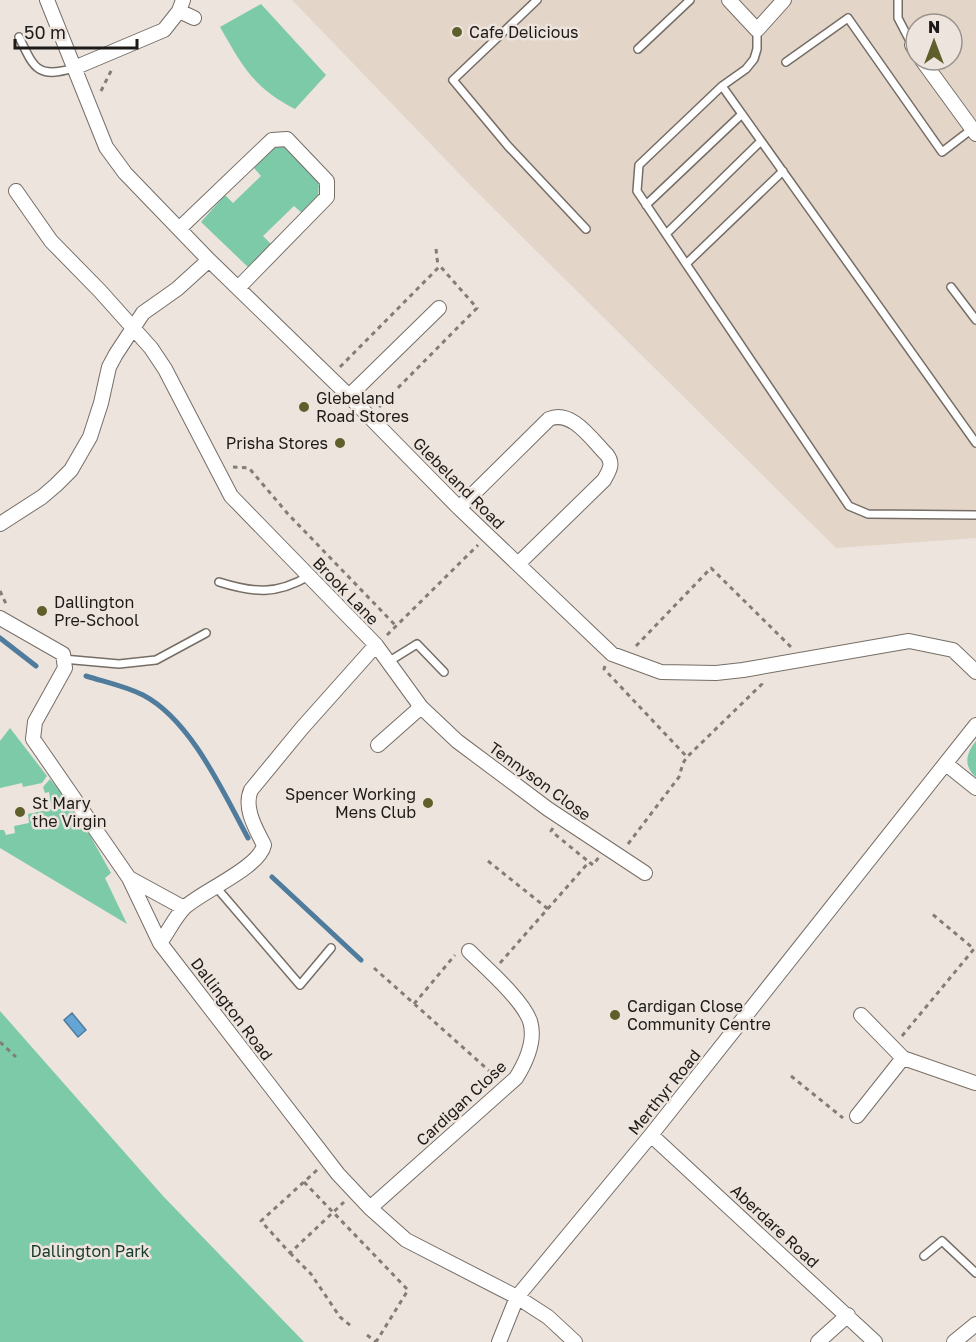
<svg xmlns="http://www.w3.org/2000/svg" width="976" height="1342" viewBox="0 0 976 1342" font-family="'Golos Text',sans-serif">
<rect width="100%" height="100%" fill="#ede4dd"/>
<path fill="#e4d5c9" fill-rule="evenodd" d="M292 0H976V538L836 548 474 189ZM916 24H952V60H916Z"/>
<path fill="#7ccaa8" d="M261 4 326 75 295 109C253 87 243 67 220 27Z
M276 146H286L319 182 318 198 302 213 294 206 263 236 272 245 249 268 201 222 225 195 233 203 261 176 254 168Z
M10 728 47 776 42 783 23 787 22 783 0 788V741Z
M976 741V777C963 766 966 753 976 741Z
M50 779 78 814 111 873 105 878 127 924 0 848V830H4L6 835 15 833 14 826 29 823 28 814 52 809 49 792 45 793 43 787Z
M0 1011 163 1196 304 1342H0Z"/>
<path fill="#65a5d6" stroke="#4f7b9d" stroke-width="1.5" d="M72 1013 86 1030 78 1037 64 1020Z"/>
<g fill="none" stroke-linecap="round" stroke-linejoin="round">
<path stroke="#4f7b9d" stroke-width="5" d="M0 638 36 666
M86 676C105 682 125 686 143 695 191 720 223 792 248 838
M272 877 361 960"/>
<defs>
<path id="service" d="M537 0 453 80 508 146 586 229
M898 0V18L912 45
M757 30V49L754 59 746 69 722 86 639 165 637 191 849 506 868 514 976 515
M19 37C34 68 37 79 74 68
M638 49 690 0
M786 62 848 18 942 152 972 129
M722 86 976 443
M646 205 742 114
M666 234 761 141
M686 264 783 171
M951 287 976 320
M219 582C254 593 276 595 309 576
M63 659 119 664 156 660 206 633
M388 662 417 644 444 672
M216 887 300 985 331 948
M924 1256 942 1241 976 1273"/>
<path id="minor" d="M47 0 106 147 125 173 209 260 349 396 459 508 612 654 661 672 716 673 743 670 909 641 953 650 976 672
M729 0 757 30 784 0
M179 11 194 18
M912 45 916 51
M922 60 976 134
M74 68 164 30 179 11 183 0
M16 191 51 241 100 291 151 348 165 369 231 496 376 645 421 707 457 741 548 809 645 873
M180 228 272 140 287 139 327 181V197L239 287
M349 396 439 308
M459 508 549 419C572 409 592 440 607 455 614 464 609 471 604 480L518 564
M0 524 42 497 56 485 71 470 90 437 101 403 109 367 116 354 143 313 177 289 209 260
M0 618 63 654 65 668 35 722 33 739 129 878 160 943 338 1174 370 1208 406 1240 517 1297 548 1317 575 1342
M378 745 421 707
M946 764 976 788
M129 878 184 908
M160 943C168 932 175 917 184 908 202 891 259 868 264 845 256 829 243 808 251 790L302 728 376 645
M861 1015 903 1058 975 1083
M857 1116 903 1058
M651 1135 875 1342
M370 1208 516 1078C526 1062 536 1040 530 1021 522 999 486 968 469 951
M499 1342 517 1297 651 1135 976 725
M818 1342 848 1315
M954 1342 976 1324"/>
</defs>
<use href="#service" stroke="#756e67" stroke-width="10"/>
<use href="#minor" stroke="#756e67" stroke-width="16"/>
<path stroke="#837d78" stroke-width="3" stroke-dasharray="4.5 4.5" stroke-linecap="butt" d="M101 91 113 67
M436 249 438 266
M340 367 440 266 477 308 378 408
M233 467 249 468 288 514 396 626
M0 591 7 606
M387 635 478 545
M636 646 711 568 791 647
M605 666 604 669 687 757 762 684 763 680
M553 828 551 831 589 862
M628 844 679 777 683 763 687 757
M488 861 548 909
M500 963 589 862 593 865 599 857
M374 968 496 1077
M414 1004 455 955
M902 1036 974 949 931 913
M0 1042 16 1057
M791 1076 843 1118
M317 1170 261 1221 290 1253 344 1202
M304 1182 408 1290 376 1342
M290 1253 311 1274 340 1317 351 1326
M367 1335 376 1342"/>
<use href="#service" stroke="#fff" stroke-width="7"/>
<use href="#minor" stroke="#fff" stroke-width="14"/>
</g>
<g fill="#5f5f2c" stroke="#ede4dd" stroke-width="2">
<circle cx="457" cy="32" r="6"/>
<circle cx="304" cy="407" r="6"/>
<circle cx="340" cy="443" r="6"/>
<circle cx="42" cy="611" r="6"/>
<circle cx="428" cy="803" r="6"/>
<circle cx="20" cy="812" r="6"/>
<circle cx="615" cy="1015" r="6"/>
</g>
<g text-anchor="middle" stroke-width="5" stroke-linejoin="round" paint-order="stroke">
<g font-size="16" fill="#1d1a18" stroke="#ede4dd" text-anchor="start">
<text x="469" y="38">Cafe Delicious</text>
<text x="316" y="404">Glebeland<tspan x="316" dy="18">Road Stores</tspan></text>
<text x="328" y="449" text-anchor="end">Prisha Stores</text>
<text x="54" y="608">Dallington<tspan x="54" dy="18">Pre-School</tspan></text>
<text x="416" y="800" text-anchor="end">Spencer Working<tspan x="416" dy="18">Mens Club</tspan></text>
<text x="32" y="809">St Mary<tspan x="32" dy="18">the Virgin</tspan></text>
<text x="627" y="1012">Cardigan Close<tspan x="627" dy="18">Community Centre</tspan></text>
</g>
<g font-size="16" fill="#1d1a18" stroke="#ede4dd">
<text transform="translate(459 483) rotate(45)" y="6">Glebeland Road</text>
<text transform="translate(346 591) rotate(46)" y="6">Brook Lane</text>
<text transform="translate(540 781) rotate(36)" y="6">Tennyson Close</text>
<text transform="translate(232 1009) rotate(53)" y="6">Dallington Road</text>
<text transform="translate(664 1092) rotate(-51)" y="6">Merthyr Road</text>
<text transform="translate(461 1103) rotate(-43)" y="6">Cardigan Close</text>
<text transform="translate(775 1226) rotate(43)" y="6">Aberdare Road</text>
</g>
<g font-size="16" fill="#143a2b" stroke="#ede4dd">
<text x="90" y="1257">Dallington Park</text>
</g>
</g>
<g transform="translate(934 42)"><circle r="28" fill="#ede4dd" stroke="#9a938e" stroke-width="1.5"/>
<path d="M0-4.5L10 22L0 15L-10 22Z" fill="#5f5f2c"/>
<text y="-9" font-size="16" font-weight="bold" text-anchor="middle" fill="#1d1a18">N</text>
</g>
<path d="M15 39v9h122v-9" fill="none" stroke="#1d1a18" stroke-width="3"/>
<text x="24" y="39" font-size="18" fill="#1d1a18" stroke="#ede4dd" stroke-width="4.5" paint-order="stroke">50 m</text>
</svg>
